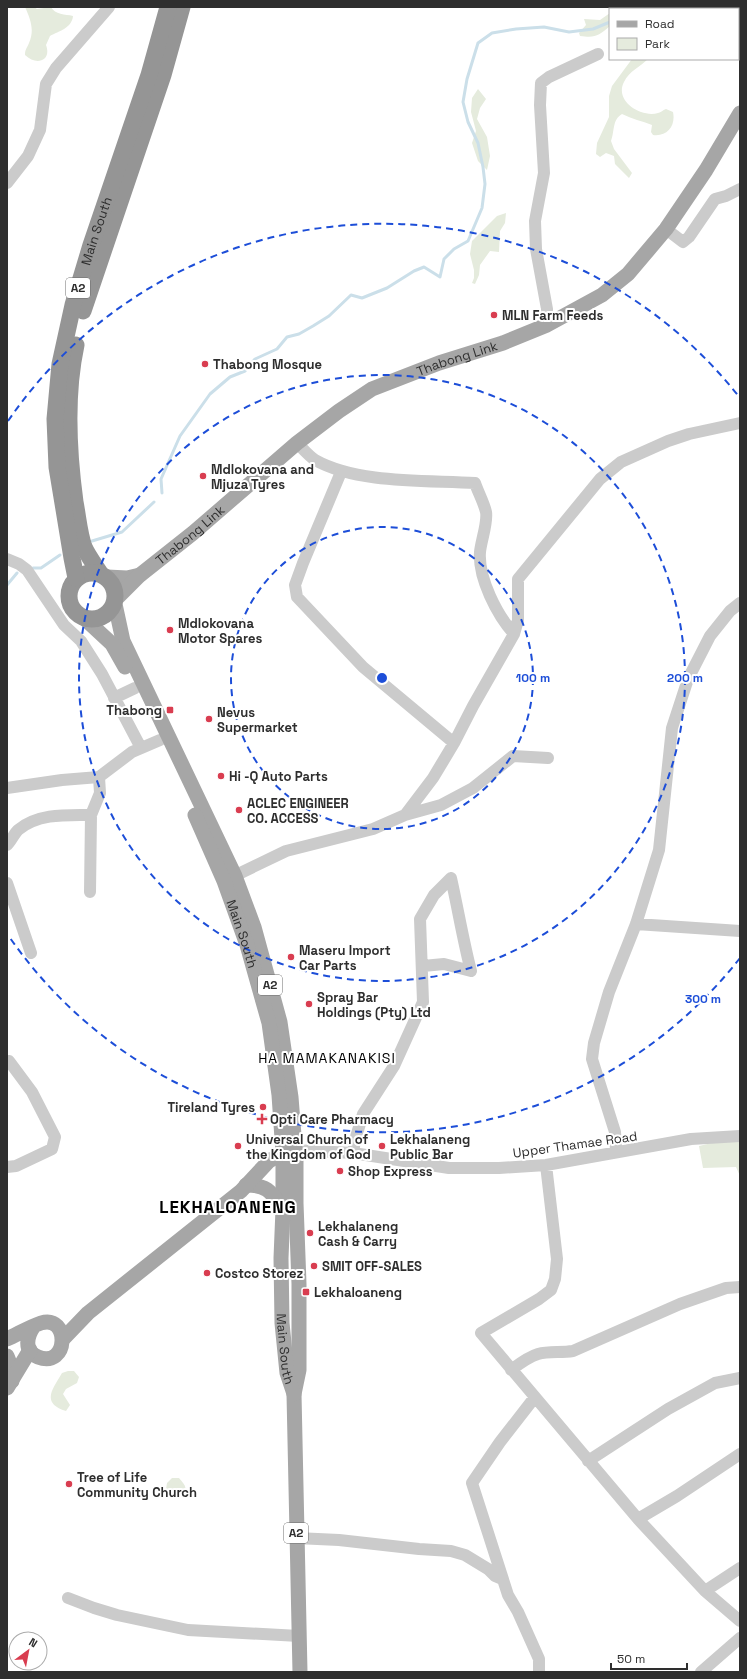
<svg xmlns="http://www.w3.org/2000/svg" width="747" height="1679" viewBox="0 0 747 1679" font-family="'Space Grotesk',sans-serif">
<rect width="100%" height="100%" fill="#fff"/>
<path fill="#e5ebdd" d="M25 7H34L37 9 51 7C55 15 65 14 73 16 72 28 59 31 50 36L46 45C52 61 36 66 25 55 25 49 27 48 29 43 35 30 30 18 25 7Z
M610 13V26C598 36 596 38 580 36L579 33 586 25 584 19 600 20Z
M632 59H648C640 67 629 71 624 82 614 101 641 118 658 113 660 113 663 110 666 109L673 112C676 126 667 137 653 135L651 132 652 125C642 121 632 119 622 114 612 120 615 130 611 141L614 149 632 173 629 178 615 164 614 156 606 153 600 157 596 154 597 143 609 117V96L612 86Z
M478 89 486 99 480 108 477 119 487 137 490 156 487 170 478 161 472 143 476 131 471 112 472 98Z
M506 213 505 223 500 231 499 252 490 251 480 265 479 275 475 284 472 283 474 278V270L470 254 472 241 497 216Z
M740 1139V1176L736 1167 703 1168 699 1146 716 1142Z
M68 1371H74L79 1377 77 1383 66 1389 63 1394 70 1405 66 1411C41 1403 52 1390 62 1373Z
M172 1478H179C183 1483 187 1486 185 1492H172L166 1489 167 1483Z"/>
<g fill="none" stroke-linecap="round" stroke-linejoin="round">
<path stroke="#cbdfe9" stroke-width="3" d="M621 9 622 7
M162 493 161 479 180 436 210 394 230 377 245 371 255 359 277 349 287 337 299 334 313 326 329 316 351 295 362 298 387 288 414 271 424 267 440 277 444 259 454 249 468 241 482 208 485 184 483 167 478 143 468 122 463 102 467 79 478 43 492 33 516 29 544 27 569 32 593 29 610 22
M92 541 122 532 154 502
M33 568H41L60 555
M7 585 17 573"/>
<path stroke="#cbcbcb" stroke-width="12" d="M7 183 28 156 40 130 46 84 56 68 109 7
M666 229 683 242 689 237 715 199 726 196 740 189
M547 325V309L536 249 535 221 544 173 540 105 541 83 549 77 598 54
M297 443C303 449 309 456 315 460 358 484 426 480 475 483 478 492 484 503 486 512 488 522 481 541 480 552 478 578 497 615 514 634
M341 472 303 563 295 585 297 597 363 667 454 743
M7 559 19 564 27 570 64 625 81 641 102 674 141 748
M114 698 135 688
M7 788 62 780 99 777 132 752 160 740
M405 815 441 805 473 788 513 756 548 758
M7 845C11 841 14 834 18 830 38 813 67 815 91 815
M228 879 286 851 373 829 405 815 433 778 454 743 473 706 514 634 518 620V579L600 479 621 462 668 441 689 434 740 423
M7 883 31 953
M90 892 91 815 100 793 99 777
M636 924 740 931
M423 966 444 964 471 971C463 940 458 909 451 878
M295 1150 353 1153 449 1168H499L546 1165 691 1139 740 1136
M616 1152 615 1132 592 1059 594 1043 609 992 636 924 659 850 672 728 688 679 710 636 730 611 740 603
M353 1153 355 1140 363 1114 394 1066 423 1002 420 919 434 895 451 878
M546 1165 557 1259 555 1279 551 1290 539 1299 481 1333 638 1519 705 1591 740 1621
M7 1167 16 1166 52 1149 55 1137 32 1092 9 1061
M511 1370C519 1364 528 1357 538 1354 549 1351 561 1353 573 1351L680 1304 726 1288 740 1287
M535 1397 500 1442 472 1483 508 1595 518 1612 539 1659V1672
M588 1461 668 1409 715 1383 740 1378
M638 1519 677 1496 740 1454
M296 1538 339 1540 419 1549 451 1551 465 1555 488 1569 495 1576 502 1579
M705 1591 740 1568
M68 1598 94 1608 117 1615 188 1630 299 1636
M701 1672 740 1638"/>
<g stroke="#a6a6a6" stroke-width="15">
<path d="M107 577 127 578 140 575"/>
<path id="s1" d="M116 599 140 575 193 533 297 443 339 411 372 389 439 363 503 343 547 325 602 295 628 274 666 229 706 170 740 113"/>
<path d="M115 604 123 641 235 876 254 927 280 1022 291 1097 296 1161V1203L299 1284V1370L294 1394 300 1672"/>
<path d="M84 618 112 644 125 667"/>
<path id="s2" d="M195 815 224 881 247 945 269 1023 279 1095 283 1153V1209L281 1258 282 1323 287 1373 294 1394"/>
<path d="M246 1185C268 1185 271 1192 283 1209"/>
<path d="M7 1339C18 1334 29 1327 41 1323 70 1314 69 1369 38 1357 23 1351 27 1336 34 1326"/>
<path d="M63 1339 88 1313 241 1191 269 1161 283 1153 291 1151"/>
<path d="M7 1356 11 1366 12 1381"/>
<path d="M7 1388 30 1350"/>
</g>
<g stroke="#959595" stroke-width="17">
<path d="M83 311 163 75 182 7"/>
<path d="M76 345C65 396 68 450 75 502 78 517 79 533 84 547 88 556 95 565 100 573"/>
<circle cx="92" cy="596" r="23"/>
<path id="s3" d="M76 578 72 558 57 467 55 419 60 364 73 305 91 245 149 75 168 7"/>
</g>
</g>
<g fill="none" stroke="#1d4ed8" stroke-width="2" stroke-dasharray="7 5">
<circle cx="382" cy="678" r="151"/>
<circle cx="382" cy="678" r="303"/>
<path d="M740 958A454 454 0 0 1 8 935M8 421A454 454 0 0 1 740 398"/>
</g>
<g fill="#d93d50" stroke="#fff" stroke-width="1.5">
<circle cx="494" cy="315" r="4"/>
<circle cx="205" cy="364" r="4"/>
<circle cx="203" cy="476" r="4"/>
<circle cx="170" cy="630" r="4"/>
<rect x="166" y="706" width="8" height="8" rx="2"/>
<circle cx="209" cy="719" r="4"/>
<circle cx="221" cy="776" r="4"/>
<circle cx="239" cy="810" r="4"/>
<circle cx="291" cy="957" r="4"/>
<circle cx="309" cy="1004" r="4"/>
<circle cx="263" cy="1107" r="4"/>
<path d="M260 1113h4v4h4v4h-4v4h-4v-4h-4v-4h4z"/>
<circle cx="238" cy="1146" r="4"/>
<circle cx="382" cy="1146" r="4"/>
<circle cx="340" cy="1171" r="4"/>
<circle cx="310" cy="1233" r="4"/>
<circle cx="314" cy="1266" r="4"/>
<circle cx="207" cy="1273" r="4"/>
<rect x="302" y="1288" width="8" height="8" rx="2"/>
<circle cx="69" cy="1484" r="4"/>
</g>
<g text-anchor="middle" stroke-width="4" stroke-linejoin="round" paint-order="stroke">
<g fill="#fff" stroke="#6d6d6d" stroke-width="1">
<rect x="66" y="278" width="24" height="20" rx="3"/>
<rect x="258" y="975" width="24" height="20" rx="3"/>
<rect x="284" y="1523" width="24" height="20" rx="3"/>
</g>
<g font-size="12" font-weight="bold" fill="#2e2e2e">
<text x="78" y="292">A2</text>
<text x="270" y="989">A2</text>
<text x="296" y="1537">A2</text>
</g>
<g font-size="13" fill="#2e2e2e" stroke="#fff">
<text dy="5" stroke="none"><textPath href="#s3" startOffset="354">Main South</textPath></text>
<text dy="5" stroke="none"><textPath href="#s1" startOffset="422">Thabong Link</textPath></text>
<text dy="5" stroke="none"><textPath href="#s1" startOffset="98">Thabong Link</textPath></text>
<text dy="5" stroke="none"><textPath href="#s2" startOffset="128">Main South</textPath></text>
<text transform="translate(575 1144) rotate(-8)" y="5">Upper Thamae Road</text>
<text dy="5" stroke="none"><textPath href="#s2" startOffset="548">Main South</textPath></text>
</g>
<g font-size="13" font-weight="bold" fill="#2e2e2e" stroke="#fff" text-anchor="start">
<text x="502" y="320">MLN Farm Feeds</text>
<text x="213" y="369">Thabong Mosque</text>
<text x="211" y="474">Mdlokovana and<tspan x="211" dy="15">Mjuza Tyres</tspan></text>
<text x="178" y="628">Mdlokovana<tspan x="178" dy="15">Motor Spares</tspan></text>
<text x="162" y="715" text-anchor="end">Thabong</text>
<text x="217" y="717">Nevus<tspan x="217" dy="15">Supermarket</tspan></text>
<text x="229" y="781">Hi -Q Auto Parts</text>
<text x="247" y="808">ACLEC ENGINEER<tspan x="247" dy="15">CO. ACCESS</tspan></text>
<text x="299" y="955">Maseru Import<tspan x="299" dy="15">Car Parts</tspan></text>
<text x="317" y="1002">Spray Bar<tspan x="317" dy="15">Holdings (Pty) Ltd</tspan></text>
<text x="255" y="1112" text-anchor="end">Tireland Tyres</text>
<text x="270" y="1124">Opti Care Pharmacy</text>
<text x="246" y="1144">Universal Church of<tspan x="246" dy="15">the Kingdom of God</tspan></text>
<text x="390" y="1144">Lekhalaneng<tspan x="390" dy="15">Public Bar</tspan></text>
<text x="348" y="1176">Shop Express</text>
<text x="318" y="1231">Lekhalaneng<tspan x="318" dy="15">Cash &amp; Carry</tspan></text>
<text x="322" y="1271">SMIT OFF-SALES</text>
<text x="215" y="1278">Costco Storez</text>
<text x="314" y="1297">Lekhaloaneng</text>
<text x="77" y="1482">Tree of Life<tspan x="77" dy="15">Community Church</tspan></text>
</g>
<g font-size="14" letter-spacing="1" fill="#000" stroke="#fff">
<text x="327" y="1063">HA MAMAKANAKISI</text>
</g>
<g font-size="17" font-weight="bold" letter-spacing="1" fill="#000" stroke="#fff">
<text x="228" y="1213">LEKHALOANENG</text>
</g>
</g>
<circle cx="382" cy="678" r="6" fill="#1d4ed8" stroke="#fff" stroke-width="2"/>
<g font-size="12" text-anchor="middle" font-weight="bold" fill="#1d4ed8" stroke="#fff" stroke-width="4" stroke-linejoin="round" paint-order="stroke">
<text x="533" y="682">100 m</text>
<text x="685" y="682">200 m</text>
<text x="703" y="1003">300 m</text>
</g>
<rect width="747" height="1679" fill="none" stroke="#2e2e2e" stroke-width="16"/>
<rect x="609" y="8" width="130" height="52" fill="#ffffff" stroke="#ababab"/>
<rect x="617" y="21" width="20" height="6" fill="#a6a6a6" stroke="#ababab"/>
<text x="645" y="28" font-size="12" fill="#2e2e2e">Road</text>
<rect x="617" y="38" width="20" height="12" fill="#e5ebdd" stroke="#ababab"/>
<text x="645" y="48" font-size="12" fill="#2e2e2e">Park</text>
<g transform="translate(28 1651) rotate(32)"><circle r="19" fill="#ffffff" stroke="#ababab"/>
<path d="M0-3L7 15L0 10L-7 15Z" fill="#d93d50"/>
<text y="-6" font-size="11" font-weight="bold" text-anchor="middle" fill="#2e2e2e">N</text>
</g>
<path d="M611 1663v6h76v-6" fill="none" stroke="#2e2e2e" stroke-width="2"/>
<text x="617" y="1663" font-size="12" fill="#2e2e2e" stroke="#ffffff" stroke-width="3" paint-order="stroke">50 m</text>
</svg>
